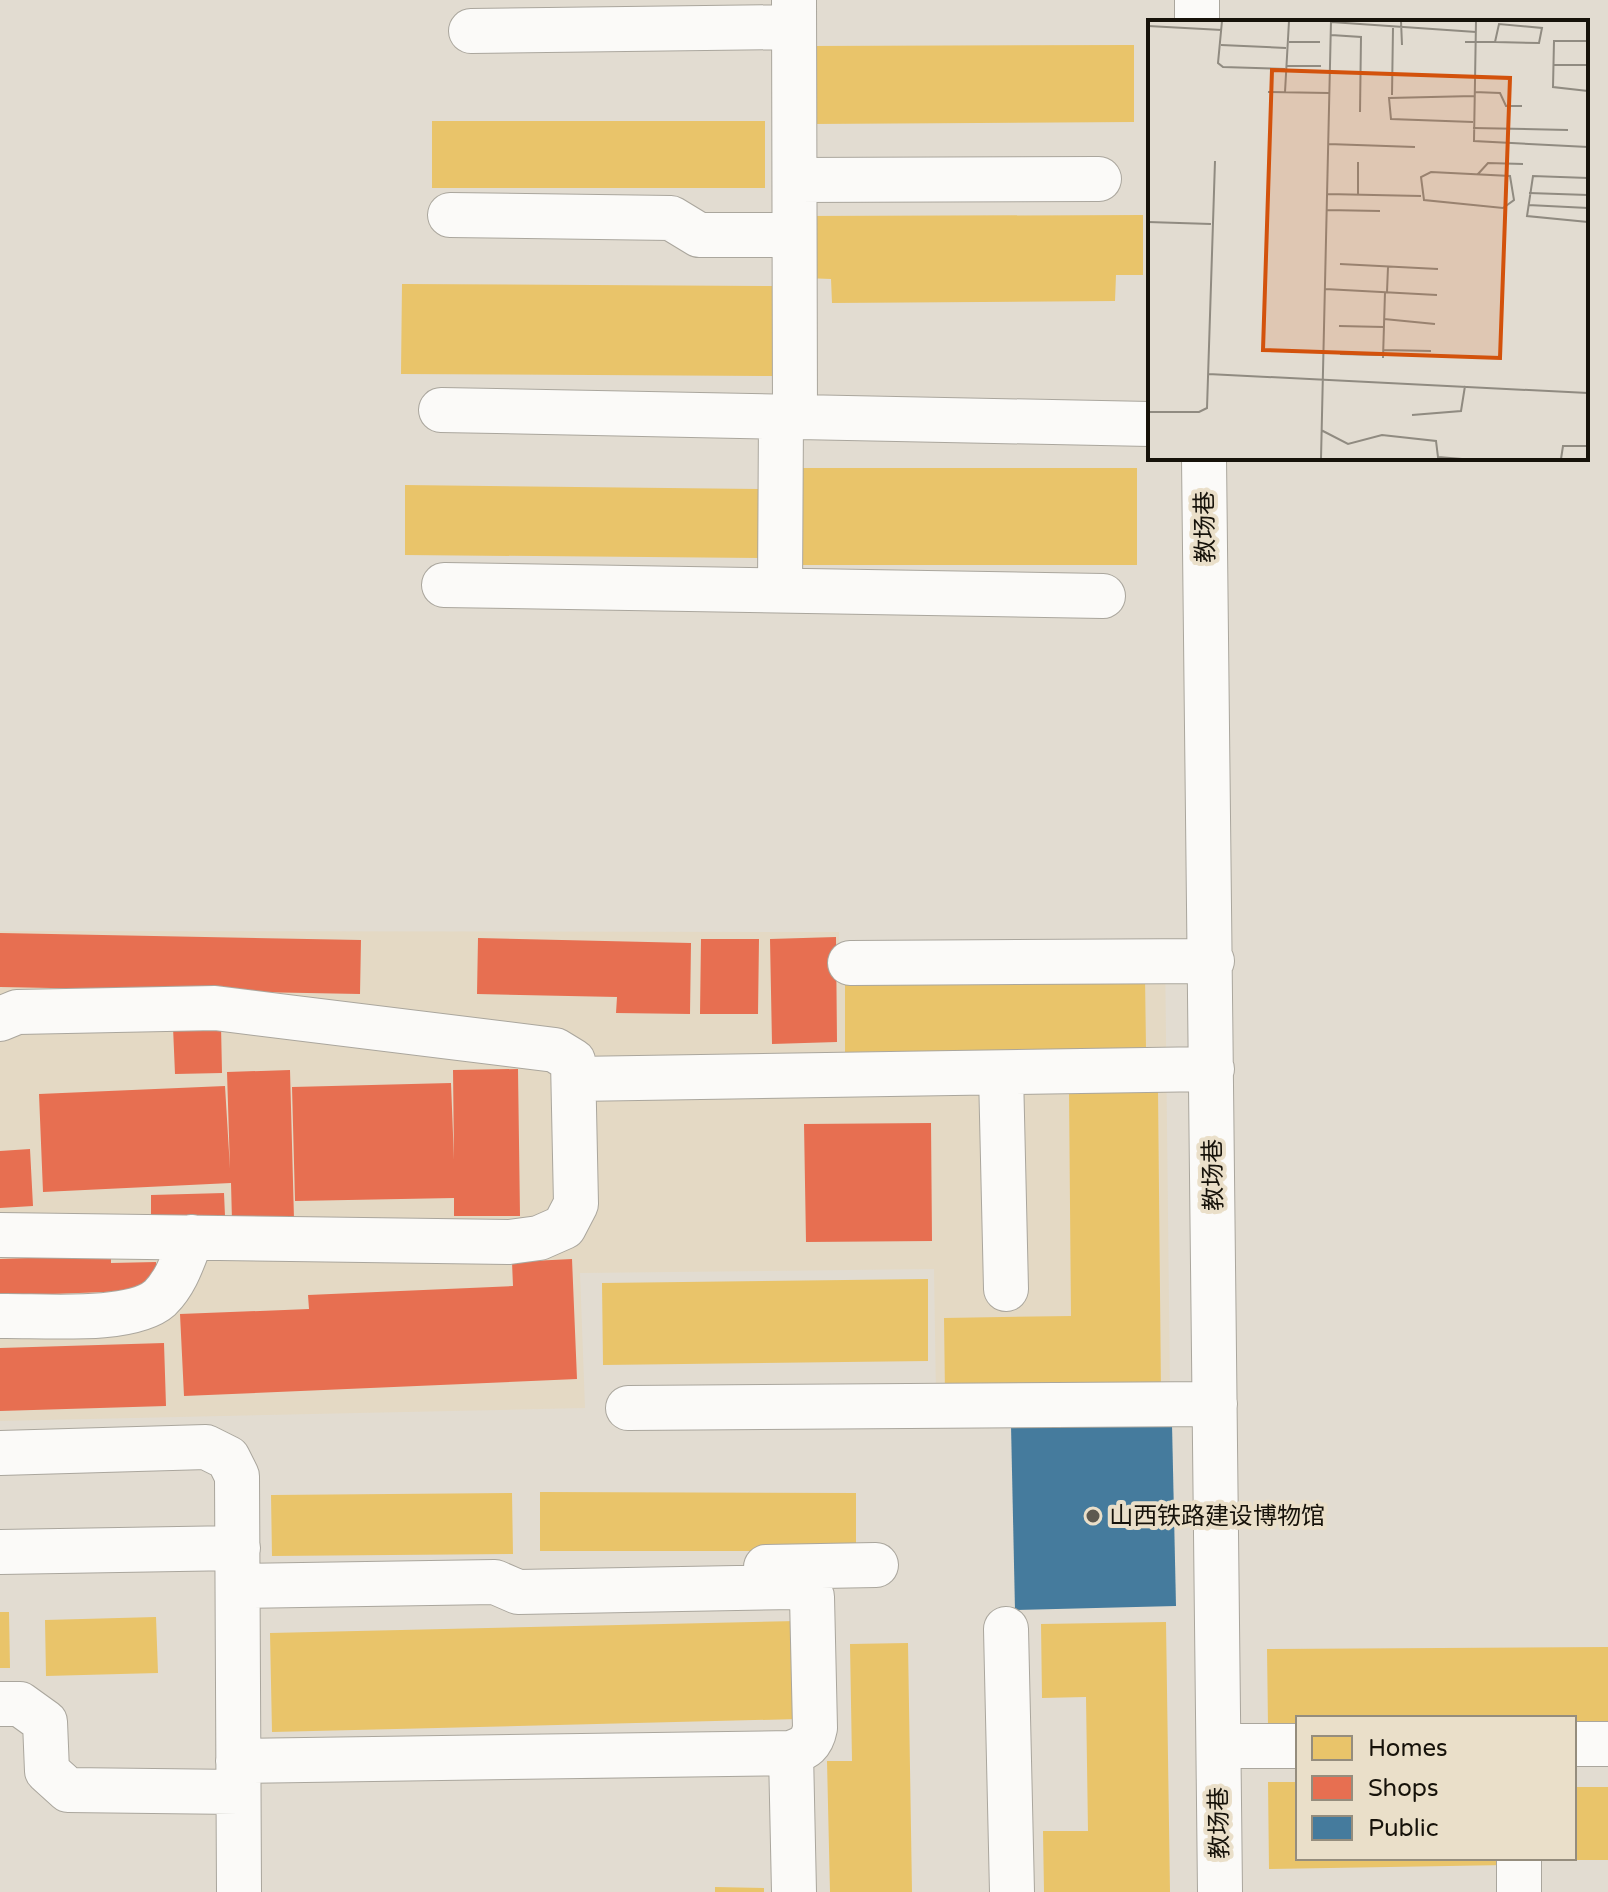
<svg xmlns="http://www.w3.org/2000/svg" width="1608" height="1892" viewBox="0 0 1608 1892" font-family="'Varela Round','Noto Sans SC',sans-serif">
<rect width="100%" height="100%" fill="#e2dcd1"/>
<path fill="#e4d9c4" d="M0 931 839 932V953L1165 949 1170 1394 936 1396 934 1269 580 1273 585 1408 0 1421Z"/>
<path fill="#e9c46a" d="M1134 45V122L812 124V46Z
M432 121H765V188H432Z
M1143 215V275H1116L1115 301 832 303 831 279 805 278V216Z
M402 284 779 286 778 376 401 374Z
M794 468H1137V565H794Z
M405 485 759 489V558L405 555Z
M1145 976 1146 1049 845 1052V979Z
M1158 1090 1161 1392 945 1394 944 1318 1071 1316 1069 1091Z
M928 1279V1361L603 1365 602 1283Z
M540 1492 856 1493V1551H540Z
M512 1493 513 1554 272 1556 271 1495Z
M0 1612H9L10 1668H0Z
M156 1617 158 1673 46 1676 45 1620Z
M797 1621 799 1719 272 1732 270 1633Z
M1166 1622 1170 1892H1044L1043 1831H1088L1086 1697 1042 1698 1041 1624Z
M908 1643 912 1892H830L827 1761H852L850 1644Z
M1608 1647V1723L1574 1724V1718H1298V1726H1268L1267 1649Z
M1268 1782H1298V1858H1507L1508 1865 1269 1869Z
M1574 1787H1608V1860H1574Z
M715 1887 764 1888V1892H715Z"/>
<path fill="#e76f51" d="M0 933 361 940 360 994 0 987Z
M836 937 837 1042 772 1044 770 939Z
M478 938 691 943 690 1014 616 1013 617 997 477 994Z
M701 939H759L758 1014H700Z
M221 1025 222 1073 175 1074 173 1027Z
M518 1069 520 1216H454V1198L295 1201 292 1087 451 1083 454 1160 453 1070Z
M290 1070 294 1219 232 1221 231 1183 43 1192 39 1094 225 1086 230 1169 227 1072Z
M931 1123 932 1241 806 1242 804 1124Z
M30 1149 33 1206 0 1208V1151Z
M224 1193 225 1216 151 1220V1195Z
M111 1255V1263L156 1262 157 1290 0 1296V1259Z
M572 1259 577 1379 184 1396 180 1314 309 1309 308 1295 513 1286 512 1262Z
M164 1343 166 1406 0 1411V1348Z"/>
<path fill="#457b9d" d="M1172 1424 1176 1606 1015 1610 1011 1425Z"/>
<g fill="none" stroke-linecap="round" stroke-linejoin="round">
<defs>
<path id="minor" d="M794 0 795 416
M1197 0V22
M471 31 793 27
M795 180 1099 179
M450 215 671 218 699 235H794
M441 410 1150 424
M1204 458 1220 1892
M444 585 1103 596
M780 590 781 417
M850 963 1212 961
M0 1019 17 1012 215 1008 555 1050 573 1061 576 1204 564 1227 539 1238 509 1242 0 1235
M1001 1073 1006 1289
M575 1079 1212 1069
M0 1316C39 1315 131 1324 160 1298 177 1281 183 1259 192 1237
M628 1408 1215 1404
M0 1453 206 1447 228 1458 237 1476 239 1892
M0 1552 238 1548
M766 1567 876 1565
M238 1586 495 1582 518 1592 796 1587 812 1597 815 1728C812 1744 805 1748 791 1753L238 1761
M1006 1629 1012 1892
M0 1704H20L45 1722 47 1771 68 1790 238 1792
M1574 1744H1608
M1219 1746H1298
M791 1753 794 1892
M1519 1858V1892"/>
</defs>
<use href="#minor" stroke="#aaa69d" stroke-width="46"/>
<use href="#minor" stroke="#fbfaf8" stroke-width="44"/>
</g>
<circle fill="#5d5950" stroke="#eadfc9" stroke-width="3" cx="1093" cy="1516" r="8"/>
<g text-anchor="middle" stroke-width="8" stroke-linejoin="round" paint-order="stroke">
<g font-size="24" fill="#16120a" stroke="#eadfc9">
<text transform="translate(1205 527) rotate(-91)" y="8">教场巷</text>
<text transform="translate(1213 1175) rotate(-91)" y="8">教场巷</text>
<text transform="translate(1219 1823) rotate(-91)" y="8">教场巷</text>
</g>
<g font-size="24" fill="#16120a" stroke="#eadfc9" text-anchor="start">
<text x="1109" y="1524">山西铁路建设博物馆</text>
</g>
</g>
<g transform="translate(1148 20)">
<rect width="440" height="440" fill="#e2dcd1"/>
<path fill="none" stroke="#908b81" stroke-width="2" d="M74 1 70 43 75 47 137 49M253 1 254 25M328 1 326 121 440 127M183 2 328 12M0 6 74 10M183 15 213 17 212 92M440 21H406L405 67 440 71M141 22H172M317 22H347L391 23 394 8 351 4 347 22M73 25 138 28M406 45H440M138 46H173M120 72 181 73M137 72 141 1M326 72 352 73 358 86H374M244 75 245 8M325 102 243 99 241 78 326 76M325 108 420 110M180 124 267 127M283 152 362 156 366 180 355 188 276 180 273 157ZM330 154 340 143 375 144M440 158 385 156 379 196 440 202M381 173 440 175M179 174 273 176M210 174V142M380 185 440 188M178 190 232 191M0 202 63 204M192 244 290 249M177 269 289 275M239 272 240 247M236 299 287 304M191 306 236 307M235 330 283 331M192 334 235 335M235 338 237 272M60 354 440 373M0 392H51L59 388 67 141M264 395 313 391 317 366M173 410 200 424 234 415 288 421 290 437 314 439M173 439 183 1M413 439 415 426H440"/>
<path fill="#d3520c" fill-opacity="0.15" stroke="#d3520c" stroke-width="4" d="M124 50 362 58 352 338 115 330Z"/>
<rect width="440" height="440" fill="none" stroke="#16120a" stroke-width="4"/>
</g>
<rect x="1296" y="1716" width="280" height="144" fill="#eadfc9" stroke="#958d7d" stroke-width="2"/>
<rect x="1312" y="1736" width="40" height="24" fill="#e9c46a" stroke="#958d7d" stroke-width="2"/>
<text x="1368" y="1756" font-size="24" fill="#16120a">Homes</text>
<rect x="1312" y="1776" width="40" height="24" fill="#e76f51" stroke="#958d7d" stroke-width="2"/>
<text x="1368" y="1796" font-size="24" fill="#16120a">Shops</text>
<rect x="1312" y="1816" width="40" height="24" fill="#457b9d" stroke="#958d7d" stroke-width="2"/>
<text x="1368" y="1836" font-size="24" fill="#16120a">Public</text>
</svg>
